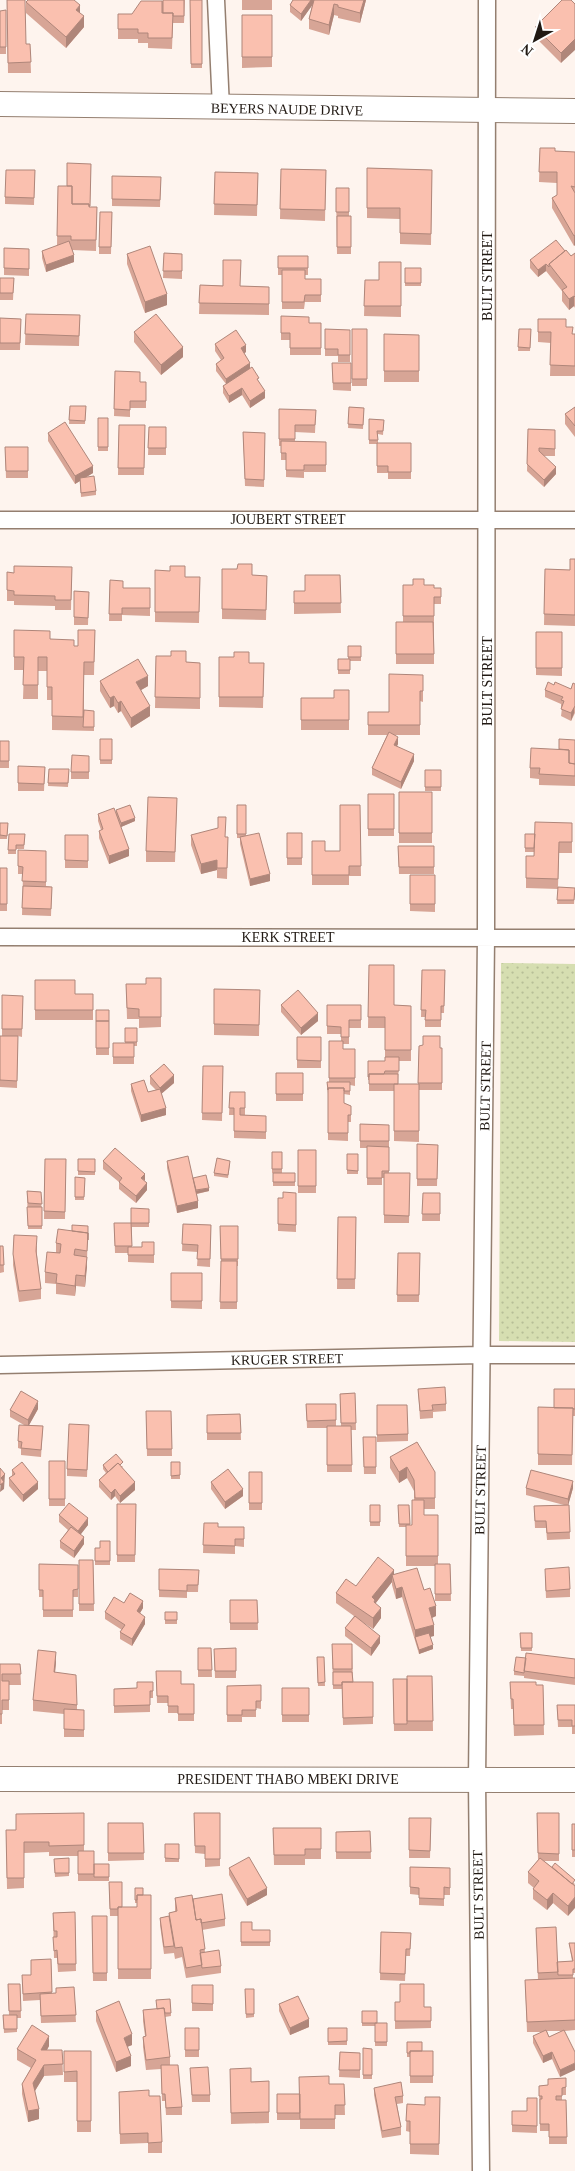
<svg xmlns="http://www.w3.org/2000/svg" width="575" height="2171" viewBox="0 0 575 2171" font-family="Georgia,serif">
<defs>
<pattern id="park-dots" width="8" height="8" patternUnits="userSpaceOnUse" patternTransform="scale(1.25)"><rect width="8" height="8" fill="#d6deb1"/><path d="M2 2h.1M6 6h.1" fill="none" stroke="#b7be97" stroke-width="1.8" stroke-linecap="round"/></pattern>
</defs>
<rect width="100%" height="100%" fill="#fef4ee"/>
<path fill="url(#park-dots)" d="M501 963 575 964V1342L499 1341Z"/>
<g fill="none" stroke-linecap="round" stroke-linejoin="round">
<defs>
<path id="street" d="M216 0 221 108
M0 520H575
M0 937 575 938
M0 1365 481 1355H575
M481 2171 477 1780 486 937 487 0"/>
<path id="secondary" d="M0 104 575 111
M0 1779 575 1780"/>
</defs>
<use href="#street" stroke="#947f70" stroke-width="19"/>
<use href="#secondary" stroke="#947f70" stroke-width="26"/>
<use href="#street" stroke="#fff" stroke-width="16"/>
<use href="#secondary" stroke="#fff" stroke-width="24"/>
</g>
<path fill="#d7a596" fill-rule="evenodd" d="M7 0 26 44H30L31 73H8Z
M185 0 184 23H173L172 49 148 48V43H138V39H118V14H132L162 1Z
M190 0H202V68H191Z
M242 0H272V10H242Z
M293 0H366L360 23 338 18V16L334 15 329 35 309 29V19L312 5 301 21 290 12V5Z
M562 0 561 63 535 37V27Z
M26 2 80 13 84 27 66 48 26 13Z
M0 11 6 47V54H0Z
M242 15H272V67L242 68Z
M540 148 555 151 575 152V245L574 246 552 208V198L557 195V183L539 182Z
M91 164 90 207H97L96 251 72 250 74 262 46 272 42 258V251L57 246 58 186H67Z
M367 168 432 170 431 245 400 244V219L367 218Z
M281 169 326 170 325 221 280 219Z
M35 170 34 205 5 204V197Z
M215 172 258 173 257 216 214 215Z
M112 176 161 177 160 207 112 206Z
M336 188H349V216H351V254H337Z
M112 212 111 254H99V247Z
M4 248 29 249V276L4 275Z
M565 251 571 256 575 253V308L574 306 569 310 562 301V291L546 271 538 277 530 268V260Z
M164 253 182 254V279L163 278Z
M127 254 167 305 145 313 127 264Z
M278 256H308V275H305V279H321V302H305L304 309H282V275H278Z
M401 262V317L364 316 365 280H379Z
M405 268H421V286H405Z
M0 278H14L13 300H0Z
M200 285 269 287V315L199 314Z
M26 314 80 315 79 346 25 345Z
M281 316 309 323H321V355H290V340H281Z
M0 318 21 319 20 350H0Z
M566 327 573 334H575V376H550L551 343 538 342V332Z
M325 329 350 330V362H338V356H325Z
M352 329H367V386H352Z
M519 329H531L530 351H518Z
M134 332 183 357 161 375 134 342Z
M384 334 419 335V382H384Z
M215 344 246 352 244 353 250 368 259 382 265 398 250 408 242 395 229 403 223 393V386L226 384 216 371V364L221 360 215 351Z
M332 363H351V391L333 390Z
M115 371 140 382H146V408H130V417L114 416Z
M70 406H86L85 424H69Z
M349 407 364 408 363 429 348 428Z
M575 407V437L565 424V414Z
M279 409 316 410 315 433 295 432V441L326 442V472H304V478L286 477V460H281V446H279Z
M98 418H108V451H98Z
M369 419 384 420 383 435 378 434V443H411V479H388V473H377V444H369Z
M119 425H145L144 475H118Z
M149 427H166V455H148Z
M528 429 555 430V456H544L556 474 544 487 527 471Z
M243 432 265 433 264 487 245 486Z
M48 433 93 473 86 477 96 491V495L81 497 80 481 75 484 48 441Z
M5 447H28V478H6Z
M575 559V626L544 625 545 569 570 570Z
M72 567 71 610H55V606L14 605V601H7V572L14 573Z
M222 569H237L252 575 267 576 266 620 222 619Z
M155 570 185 577H200L199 623 155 622Z
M340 575 341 613 294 614V591H305Z
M110 580 123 588H150V616L122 615V621H109Z
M403 585H424L434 588H441V604H434V664H396V622H403Z
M74 591 89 592 88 625H74Z
M14 630 74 646H78L95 630 94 675H84V712L94 711V731L52 730V700H47V671H38V699H23L24 670H14Z
M536 632H562V676L536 675Z
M348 646H361V661H350V674H338V659H348Z
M156 656 186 662 200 663V709L155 708Z
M219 657 249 663H264L263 708 219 707Z
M423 675V702L420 701V735H395L398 744 397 746 414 761 401 789 372 775V768L387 735H368V712H389Z
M100 681 148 686 141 690 150 716 131 728 121 711 118 713 114 706 110 708 100 691Z
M575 684V713L571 721 561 716 562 708 561 707V704L545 697V690L554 685 571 689Z
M349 690V730H301V698H334Z
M100 739H112V764H100Z
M575 740V786L539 785V779L530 778V768Z
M0 741H9V768H0Z
M89 756V779H71V772Z
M45 767 44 791H18V783Z
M49 769H69L68 787 48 786Z
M425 770H441V791H425Z
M399 792H432V843H399Z
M368 794H394V836H368Z
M177 798 175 862H146V851Z
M237 805H246V836L270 881 250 886 240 844V838H237Z
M360 805 361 876H349V885H312V841L325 851H340Z
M116 810 135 821 121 827 129 856 109 864 99 838V831L101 830 98 821V814H116Z
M0 823H8L7 839H0Z
M572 823V853H559L558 887 575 888 574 904H557L558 889 526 888V856H534V852H525V834H535Z
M287 833H302V865H287Z
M9 834H25L24 849H16V854H8Z
M65 835H88V868H65Z
M191 835 228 837 227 879 217 878V870L201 874 191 845Z
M398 846H434V874H399Z
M46 851V886L52 887 51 916 22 915 23 874H18V866Z
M0 868H7V911H0Z
M410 875H435V912L410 911Z
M369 965 394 1005 411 1006V1061H399L398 1084H418L419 1046 442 1048V1090H419V1142L394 1141V1091H369V1080H368V1061H385V1028H368Z
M422 970H445L444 1013H441V1027H425V1017H421Z
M161 978V1027L139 1028V1019H127L126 984H146Z
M35 980 75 994H93V1020H35Z
M214 989 260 990 259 1036 214 1035Z
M23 996 22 1037 18 1036 17 1088 0 1087V1036H2V1029Z
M281 1005 318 1021 301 1035 281 1012Z
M327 1005H361V1028H349V1044H343V1049H355V1086L350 1085V1095L344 1094V1103L351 1106V1122H348V1141L328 1140V1094L327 1082H329V1041H341V1034H327Z
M96 1010H109V1055H96Z
M125 1028H137V1046H134V1064H113V1043H125Z
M297 1037H321V1068H297Z
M203 1066H223L222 1121 202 1120Z
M276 1073H303V1101H276Z
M150 1076 174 1083 161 1094 166 1115 141 1122 131 1091V1084L148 1092 156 1090 150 1084Z
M230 1092H245V1115L266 1116V1139L234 1138V1115H229Z
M360 1124 389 1125V1173H410L409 1223H384V1178H382V1185H367V1148H360Z
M417 1144 438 1145 437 1186H417Z
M298 1150H316V1193H298Z
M272 1152H282V1173H295V1186H273V1173H272Z
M347 1154H358V1174H347Z
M45 1159H66L65 1219H44Z
M78 1159H95V1175H78Z
M103 1161 144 1181 147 1190 136 1203 119 1189V1182L103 1169Z
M167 1161 193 1178 209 1191 197 1194 198 1208 177 1213 167 1168Z
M230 1164 228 1178 214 1176V1173Z
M75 1177 85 1178 84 1200H75Z
M27 1191 41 1192 42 1229H28Z
M296 1193V1232L278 1231V1198H283Z
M423 1193H440V1221H422Z
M149 1209V1227H132V1247H142L154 1242V1263L128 1262V1253H115L114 1223H131Z
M338 1217H356L355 1289H337Z
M183 1224 211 1225 210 1267 197 1266 198 1252 182 1251Z
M88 1226 87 1261 85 1287 76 1286 75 1296 56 1294V1284L45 1283V1272L56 1253V1243L72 1231Z
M220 1226H238V1266H237V1309H220L221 1266Z
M14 1235 37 1246V1255L41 1289V1299L19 1302 13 1265Z
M0 1246H3L4 1272 0 1273Z
M398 1253H420L419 1302H397Z
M171 1273H202V1309L171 1308Z
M418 1389 446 1404V1411L433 1412V1418L420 1419Z
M575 1389V1416H573L572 1465H538V1407L554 1408Z
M355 1393 356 1430H351L352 1472H327V1428H307L306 1404 336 1420V1426H341L340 1394Z
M377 1405 408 1434V1441L377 1442Z
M38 1409 29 1425 43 1426 41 1457 21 1455V1449L18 1448V1441L24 1425 10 1417V1410Z
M146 1411H171L172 1456H147Z
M240 1414 241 1440H207V1415Z
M89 1425 87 1477 67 1476V1469Z
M363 1437H376V1474H364Z
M390 1457 435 1472V1509H424V1515H438V1564H450L451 1601H435V1566H406V1527H399L398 1505H409L410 1525H412L414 1500V1491L407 1478 399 1483 390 1468Z
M49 1461H65V1506H49Z
M171 1462H180V1479H171Z
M103 1465 123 1466 122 1467 135 1490 120 1503 115 1496 111 1500 99 1487V1480L106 1473 103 1469Z
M12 1470 38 1489 23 1502 9 1486V1478L12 1476Z
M249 1472H262V1510H249Z
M211 1482 243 1496 225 1509 211 1489Z
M526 1488H573L568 1505H569L570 1539 547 1540 546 1528H535L534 1506 564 1505 526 1495Z
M117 1504H136L135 1562H117Z
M370 1505H380V1526H370Z
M59 1515 88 1525 80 1534 84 1544 74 1558 60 1548V1541L68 1530 59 1522Z
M204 1523 218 1527H244V1547L235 1546V1554L203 1553Z
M110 1541V1565H95V1548H100Z
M79 1560H93L94 1611H79Z
M39 1564 78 1565V1597H73V1617H43V1597H39Z
M159 1569 199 1570 198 1592H187V1598L159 1597Z
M394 1574 424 1590 436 1616 432 1618 434 1636H430L433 1649 419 1654 402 1597 396 1599 392 1585V1582L375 1604 381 1618 373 1629 358 1619 380 1643 371 1656 345 1636V1628L354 1616 336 1603V1593L356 1586Z
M545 1576 570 1589V1597L546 1598Z
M230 1600H257L258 1630H230Z
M124 1603 143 1608 140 1613 145 1624 132 1646 120 1639V1632L122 1630 105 1619V1612Z
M165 1612H177V1624H165Z
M520 1633H532V1651H521Z
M332 1644H352L353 1682H373V1724L343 1725 342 1689H333Z
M198 1648H211L212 1677H198Z
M236 1648V1678H215L214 1649Z
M317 1657H324L325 1686H318Z
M526 1658 575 1659V1685L524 1678V1676L514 1675V1671Z
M56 1662 55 1672 77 1705V1710H84V1737H64V1714L33 1711V1700Z
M0 1664H20L21 1685H9V1710H2V1724H0Z
M156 1671 181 1684H194V1721H178V1713H168V1703H157Z
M432 1676 433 1731H394L393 1679H407Z
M153 1682V1698H150V1712L114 1713V1689L137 1688Z
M510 1682 536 1685H543L544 1735 514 1736 513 1709H511Z
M261 1685V1709L256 1708V1717H242V1722H227V1686Z
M282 1688H309V1722H282Z
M557 1705H575V1734H572V1727H558Z
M84 1813V1851L94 1867 109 1864V1881H78V1856H49V1852L24 1853V1888L7 1889 6 1830H16Z
M194 1813H220V1866L205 1867V1854L195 1853Z
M537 1813H559V1861H544L575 1884 574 1886 568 1916 553 1903 547 1910 533 1899V1889L534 1888 528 1883V1872L538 1860Z
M409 1818H431L430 1858H409Z
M108 1823H143L144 1860 108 1861Z
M572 1824H575V1857H572Z
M273 1828H321V1859H305V1865H274Z
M370 1831 371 1859H336V1832Z
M165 1844H179V1862H165Z
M69 1858V1876L55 1877 54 1859Z
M410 1867 450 1868V1895H444V1906L419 1905V1895L410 1894Z
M229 1868 267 1895 247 1906 229 1875Z
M109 1882 122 1907H137V1903H135V1888L143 1895H151V1979H118V1916H110Z
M175 1898 193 1899 225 1919V1926L202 1930 205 1952 221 1966V1973L186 1978 182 1957 175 1959 174 1953 164 1954 160 1925V1918L169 1916V1913L175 1912Z
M75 1912 76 1971 58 1972 57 1958H54L53 1913Z
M92 1916H107V1981H93Z
M241 1922 252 1930H270V1946H241Z
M536 1928 557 1962 572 1961 569 1943H575V1973H573V1978H575V2030L565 2031 560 2077 552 2059 543 2063 533 2043V2036L543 2032H527L525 1980H538ZM547 2031H562L549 2037Z
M381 1932 411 1933 410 1956H406L405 1981 380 1980Z
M51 1959 52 1994 56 1993 74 1987 76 2022 41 2023 40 2000 23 2001 22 1975H31Z
M8 1984H20L21 2018H17V2032L4 2033 3 2015H9Z
M192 1985H213V2011H192Z
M245 1989H254V2017L246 2018Z
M170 1999 171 2016 165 2017 170 2057V2065L182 2107V2115H166L165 2101H162L161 2069 146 2070 143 2047V2037L145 2036 143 2021V2010L156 2009Z
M395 2002 424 2007H431V2028L395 2029Z
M279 2004 309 2027 290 2035 279 2011Z
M96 2011 132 2045 127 2047 131 2066 116 2072 96 2021Z
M362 2011 377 2023H387V2046H375V2026H362Z
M185 2028H199V2057H185Z
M328 2028H347V2045H328Z
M407 2042 422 2051H433V2083H410V2057H407Z
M49 2046 47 2050H62L63 2075 44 2076 35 2091 39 2119 28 2122 22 2094V2084L31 2068 17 2060V2049Z
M363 2048 372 2049V2079H363Z
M64 2051H91V2132H77V2082H64Z
M340 2052 360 2053V2078L339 2077Z
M190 2068 210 2095V2102H192Z
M230 2069 251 2082 269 2081V2123L231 2124Z
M566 2078V2095H562V2100H566L567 2144H549V2131H540L539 2086 548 2085Z
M329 2084H344L345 2115H335V2129H300V2117V2120H277V2094H300Z
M374 2088 403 2096V2103L397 2104 401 2127V2135L382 2138 374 2095Z
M119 2092 149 2096 162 2142V2153H148V2143L120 2144Z
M440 2097 439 2155 410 2154V2132L406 2131 407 2104 425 2105Z
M537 2098V2133L512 2132V2111H527Z"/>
<path fill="#af867a" d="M311 0H316L301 21V14Z
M364 0H366L360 23V13Z
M334 4V15L329 35V25Z
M80 5V16L76 10Z
M84 16V27L66 48V37Z
M575 39V50L561 63V53Z
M575 235V245L574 246V236Z
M74 255V262L46 272V265Z
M546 264V271L538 277V270Z
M167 294V305L145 313V302Z
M574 296V306L569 310V299Z
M246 345V352L241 356V348Z
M183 347V357L161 375V365Z
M250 363V370L226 386V379Z
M242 388V395L229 403V396Z
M265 391V398L250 408V401Z
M93 466V473L75 484V476Z
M556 467V474L544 487V480Z
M148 676V686L136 693V682Z
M114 696V706L110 708V698Z
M121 701V711L118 713V703Z
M150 706V716L131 728V718Z
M574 706V713L571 721V713Z
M398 737V744L394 752V745Z
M414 754V761L401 789V782Z
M135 818V821L121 827V823Z
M129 849V856L109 864V856Z
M217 860V870L201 874V864Z
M270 874V881L250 886V879Z
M318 1013V1021L301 1035V1028Z
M174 1075V1083L160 1095V1088Z
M166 1108V1115L141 1122V1115Z
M145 1174V1181L141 1178Z
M147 1183V1190L136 1203V1196Z
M209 1188V1191L195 1194V1191Z
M198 1201V1208L177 1213V1206Z
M87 1257V1267L85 1287V1276Z
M76 1275V1286L75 1296V1286Z
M38 1401V1409L28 1427V1420Z
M407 1467V1478L399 1483V1472Z
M5 1474 4 1489 0 1492 1 1478Z
M573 1481V1488L568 1506V1499Z
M38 1482V1489L23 1502V1495Z
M135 1482V1490L120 1503V1496Z
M115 1489V1496L111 1500V1493Z
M243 1489V1496L225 1509V1502Z
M88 1518V1525L78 1538V1531Z
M84 1537V1544L74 1558V1551Z
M394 1570V1580L392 1575V1582L375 1604V1610L372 1597Z
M402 1587V1597L396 1599V1589Z
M143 1601V1608L137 1618V1611Z
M436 1606V1616L429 1619V1608Z
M381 1608V1618L373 1629V1618Z
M145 1617V1624L132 1646V1639Z
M434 1625V1636L416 1641 415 1637V1641V1630Z
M380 1636V1643L371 1656V1648Z
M433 1645V1649L419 1654V1650Z
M56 1652V1662L54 1683V1672Z
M267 1888V1895L247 1906V1899Z
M553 1893V1903L547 1910V1900Z
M575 1897V1908L568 1916V1906Z
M309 2019V2027L290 2035V2028Z
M132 2034V2045L124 2048V2038Z
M49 2036V2046L41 2061V2050Z
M552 2052V2059L543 2063V2056Z
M131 2056V2066L116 2072V2062Z
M575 2063V2070L560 2077V2070Z
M44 2065V2076L33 2094V2083Z
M39 2109V2119L28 2122V2111Z"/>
<path fill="#fac0af" stroke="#af867a" d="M7 0H25L26 44H30L31 62 8 63Z
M28 0H74L80 5 76 10 84 16 66 37 26 2Z
M163 0H184V16H173V13H163Z
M190 0H202V64H191Z
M293 0H311L301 14 290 5Z
M314 0H364L360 13 338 7V5L334 4 329 25 309 19Z
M562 0H571L575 4V39L561 53 535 27Z
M141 1H162V13H173L172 38H148V33H138V29H118V14H132Z
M6 10V47H0V11Z
M242 15H272V57H242Z
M540 148H555V151L575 152V187L571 186 575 193V235L574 236 552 198 557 195V172H539Z
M67 163 91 164 90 206H89V204H72V186H67Z
M367 168 432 170 431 234 400 233V208H367Z
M281 169 326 170 325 210 280 209Z
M6 170H35L34 198 5 197Z
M215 172 258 173 257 205 214 204Z
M112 176 161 177 160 200 112 199Z
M58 186H72V204H89V207H97L96 240H71V236H57Z
M336 188H349V212H336Z
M100 212H112L111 247H99Z
M337 216H351V247H337Z
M556 240 565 251 549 264V267L546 264 538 270 530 260Z
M69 241 74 255 46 265 42 251Z
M150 246 167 294 145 302 127 254Z
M4 248 29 249V269L4 268Z
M566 250 571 256 575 253V297L574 296 569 299 562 290 567 287 549 264Z
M164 253 182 254V271H163Z
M278 256H308V268H278Z
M223 260H241L240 286 269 287V304L199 303 200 285 223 286Z
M379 262H401V306H364L365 280H379Z
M405 268H421V283H405Z
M282 270H305V279H321V295H305L304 302H282Z
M0 278H14L13 293H0Z
M26 314 80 315 79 336 25 334Z
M156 314 183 347 161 365 134 332Z
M281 316 309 317V323H321V348H290V333H281Z
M0 318 21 319 20 343H0Z
M538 319H566V327H573L572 334H575V366L550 365 551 332H538Z
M325 329 350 330V355H338V349H325Z
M352 329H367V379H352Z
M519 329H531L530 348 518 347Z
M236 330 246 345 241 348 250 363 226 379 216 364 224 358 215 344Z
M384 334 419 335V371H384Z
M332 363H351V383H333Z
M252 367 259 378 257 379 265 391 250 401 242 388 229 396 223 386Z
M115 371 140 372V382H146V401H130V410L114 409Z
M70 406H86L85 421 69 420Z
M349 407 364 408 363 425 348 424Z
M575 407V426L565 414Z
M279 409 316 410 315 425H295V439H279Z
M98 418H108V447H98Z
M369 419 384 420 383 431H377L378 440H369Z
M65 422 93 466 75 476 48 433Z
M119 425H145L144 468H118Z
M149 427H166V448H148Z
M528 429 555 430V449L539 448V451L556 467 544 480 527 464Z
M243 432 265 433 264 480 245 479Z
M281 441 326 442V465H304V470H286V453H281Z
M377 443H411V472H388V466H377Z
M5 447H28V471H6Z
M94 476 96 491 81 493 80 478Z
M570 559H575V615L544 614 545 569 570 570Z
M238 564H252V575L267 576 266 610 222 609V569H237Z
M14 566 72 567 71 600H55V596L14 595V591L7 590V572L14 573Z
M170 566H185V577H200L199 612H155V570L170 571Z
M305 575H340L341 603H294V591H305Z
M413 579H424V585H434V588H441V597H434V616H403V585H413Z
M110 580 123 581V588H150V608H122V614H109Z
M74 591 89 592 88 618 74 617Z
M396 622H433L434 654H396Z
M14 630 50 631V639L74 640V646H78V630H95L94 662H84L83 717 52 716V687H47V657H38V685H23L24 657H14Z
M536 632H562V668H536Z
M348 646H361V657H348Z
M171 651H186V662L200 663V698L155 697 156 656H171Z
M234 652H249V663H264L263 697H219V657H234Z
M138 659 148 676 136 682 150 706 131 718 121 701 118 703 114 696 110 698 100 681Z
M338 659H350V670H338Z
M389 674 423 675V691H420V725H368V712H389Z
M548 682 554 685 555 682 571 689 573 683 575 684V706L571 713 561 709 564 701 561 700 563 697 545 690Z
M334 690H349V720H301V698H334Z
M84 710 94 711V727H83Z
M389 732 398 737 394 745 414 754 401 782 372 768Z
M100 739H112V760H100Z
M559 739 575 740V764L569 763V750L559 749Z
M0 741H9V761H0Z
M531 748 569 750V763L575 764V776L539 774 540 768H530Z
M72 755 89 756V772H71Z
M18 766 45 767 44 784 18 783Z
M49 769H69L68 783H48Z
M425 770H441V787H425Z
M399 792H432V833H399Z
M368 794H394V829H368Z
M148 797 177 798 175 852 146 851Z
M130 805 135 818 121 823 116 810Z
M237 805H246V834H237Z
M340 805H360L361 866H349V875H312V841H325V851H340Z
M114 808 129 849 109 856 99 831 103 829 98 814Z
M218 817H226L225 837H228L227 868H217V860L201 864 191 835 218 828Z
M535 822 572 823V842H559L558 879 526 878V856H534Z
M0 823H8L7 836 0 835Z
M259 833 270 874 250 879 240 837Z
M287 833H302V858H287Z
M9 834H25L24 845H16V850H8Z
M525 834H535L534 848H525Z
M65 835H88V861L65 860Z
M398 846H434V867H399Z
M18 850 46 851V882L22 881 23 867 18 866Z
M0 868H7V904H0Z
M410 875H435V904H410Z
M23 886 52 887 51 909 22 908Z
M558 887 575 888 574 900H557Z
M369 965H394V1005L411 1006V1050H385V1017H368Z
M422 970H445L444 1006H441V1020H425L426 1010H421Z
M146 978H161V1017H139V1009L127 1008 126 984H146Z
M35 980H75V994H93V1010H35Z
M214 989 260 990 259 1025 214 1024Z
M298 990 318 1013 301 1028 281 1005Z
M2 995 23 996 22 1029H2Z
M327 1005H361V1020H349V1037H341V1027L327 1026Z
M96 1010H109V1021H96Z
M96 1021H109V1048H96Z
M125 1028H137V1042H125Z
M0 1036H18L17 1081 0 1080Z
M423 1036H440V1048H442V1083H418L419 1046 423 1045Z
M297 1037H321V1061L297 1060Z
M329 1041H343V1049H355V1078H329Z
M113 1043H134V1057H113Z
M385 1057H399V1071H385L384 1074H369V1077H368V1061H385Z
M164 1064 174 1075 160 1088 150 1076Z
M203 1066H223L222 1113H202Z
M276 1073H303V1094H276Z
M369 1074H398V1084H369Z
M144 1080 148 1092 160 1089 166 1108 141 1115 131 1084Z
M327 1082H350V1091H344V1088H328V1090Z
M394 1084H419V1131H394Z
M328 1088H344V1103L351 1106V1115H348V1133H328Z
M230 1092H245V1108H240V1115L266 1116V1132L234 1131V1108H229Z
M360 1124 389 1125V1141H360Z
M417 1144 438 1145 437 1179H417Z
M367 1146 389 1147V1171H382V1178H367Z
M115 1148 145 1174 141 1178 147 1183 136 1196 119 1182 122 1178 103 1161Z
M298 1150H316V1186H298Z
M272 1152H282V1169H272Z
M347 1154H358V1171L347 1170Z
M188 1156 198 1201 177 1206 167 1161Z
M217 1158 230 1161 228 1175 214 1173Z
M45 1159H66L65 1212 44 1211Z
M78 1159H95V1172L78 1171Z
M273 1173H295V1182H273Z
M384 1173H410L409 1216 384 1215Z
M206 1175 209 1188 196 1190 193 1178Z
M75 1177 85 1178 84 1197H75Z
M27 1191 41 1192 42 1204 28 1203Z
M283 1192 296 1193V1225L278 1224V1198H283Z
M423 1193H440V1214H422Z
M27 1207H42V1226H28Z
M131 1208 149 1209V1223H131Z
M338 1217H356L355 1279H337Z
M114 1223H131L132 1246H115Z
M183 1224 211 1225 210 1259H197L198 1245 182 1244Z
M72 1225 88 1226V1240V1233L72 1231Z
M220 1226H238V1259H221Z
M58 1229 88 1233 87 1251 75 1249 74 1255 87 1257 85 1276 76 1275 75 1286 56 1283 57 1274 45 1272 47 1252 60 1253 61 1244 56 1243Z
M14 1235 37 1236 36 1251 41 1289 19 1291 13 1254Z
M142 1242H154V1255H128V1247H142Z
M0 1246H3L4 1265H0Z
M398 1253H420L419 1295H397Z
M221 1261H237V1302H220Z
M171 1273H202V1301H171Z
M445 1387 446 1404 432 1405 433 1410 420 1411 418 1389Z
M554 1389H575V1409H573V1408H554Z
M21 1391 38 1401 28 1420 10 1410Z
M355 1393 356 1423H341L340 1394Z
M306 1404H336V1420L307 1421Z
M377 1405H407L408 1434 377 1435Z
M538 1407 573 1408 572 1455 538 1454Z
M146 1411H171L172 1449H147Z
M240 1414 241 1433H207V1415Z
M69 1424 89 1425 87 1470 67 1469Z
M19 1425 43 1426 41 1450 21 1448 22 1442 18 1441Z
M327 1426H351L352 1465H327Z
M363 1437H376V1467H364Z
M417 1442 435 1472V1498H415L414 1480 407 1467 399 1472 390 1457Z
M116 1454 123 1462 120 1465 118 1463 108 1472 103 1465Z
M49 1461H65V1499H49Z
M22 1462 38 1482 23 1495 9 1478 15 1474 12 1470Z
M171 1462H180V1475L171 1476Z
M118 1463 135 1482 120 1496 115 1489 111 1493 99 1480Z
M0 1468 5 1474 1 1478 4 1482 0 1485Z
M228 1469 243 1489 225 1502 211 1482Z
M531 1470 573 1481 568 1499 526 1488Z
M249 1472H262V1503H249Z
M412 1500H424V1515H438V1556H406V1525H412Z
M69 1503 88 1518 78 1531 59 1515Z
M117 1504H136L135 1555H117Z
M370 1505H380V1522H370Z
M398 1505H409L410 1524H399Z
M569 1505 570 1532 547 1533 546 1521H535L534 1506Z
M204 1523H218V1527H244V1539H235V1546L203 1545Z
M71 1527 84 1537 74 1551 60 1541Z
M100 1541H110V1561H95V1548H100Z
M378 1557 394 1570 372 1597 375 1600 374 1602 381 1608 373 1618 336 1593 346 1579 356 1586Z
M79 1560H93L94 1604H79Z
M39 1564 78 1565V1589L73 1590V1610H43V1590H39Z
M435 1564H450L451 1594H435Z
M569 1567 570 1589 546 1591 545 1569Z
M417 1568 424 1590 430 1588 436 1606 429 1608 434 1625 415 1630 402 1587 396 1589 392 1575Z
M159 1569 199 1570 198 1585H187V1591L159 1590Z
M130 1593 143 1601 137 1611 145 1617 132 1639 120 1632 125 1625 105 1612 114 1597 124 1603Z
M230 1600H257L258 1623H230Z
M165 1612H177V1620H165Z
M355 1616 380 1636 371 1648 345 1628Z
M429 1633 433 1645 419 1650 415 1637Z
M520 1633H532V1648H521Z
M332 1644H352V1669H333Z
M198 1648H211L212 1670H198Z
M236 1648V1671H215L214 1649Z
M38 1650 56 1652 54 1672 76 1675 77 1705 33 1700Z
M526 1653 575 1659V1678L524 1671Z
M317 1657H324L325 1682 318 1683Z
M516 1657 526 1658 524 1673 514 1671Z
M0 1664H20L21 1674H2V1681H9V1700H2V1714H0Z
M156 1671H181V1684H194V1714H178V1706H168V1696H157Z
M333 1672H352L353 1682H342V1685H333Z
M407 1676H432L433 1721H407Z
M393 1679H407V1724H394Z
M137 1682H153V1691H150V1705L114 1706V1689L137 1688Z
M342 1682H373V1717L343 1718Z
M510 1682H536V1685H543L544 1725H514L513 1699H511Z
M261 1685V1701H256V1710H242V1715H227V1686Z
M282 1688H309V1715H282Z
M557 1705H575V1726H572V1720H558Z
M64 1709 84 1710V1730L64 1729Z
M84 1813V1845L49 1846V1842H24V1878H7L6 1830H16V1814Z
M194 1813H220V1859H205V1846H195Z
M537 1813H559V1854L538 1853Z
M409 1818H431L430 1851 409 1850Z
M108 1823H143L144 1853H108Z
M572 1824H575V1850H572Z
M273 1828H321V1849H305V1855H274Z
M370 1831 371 1852H336V1832Z
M165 1844H179V1859L165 1858Z
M78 1851H94V1874H78Z
M249 1857 267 1888 247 1899 229 1868Z
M69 1858V1873H55L54 1859Z
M540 1858 575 1886V1897L568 1906 553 1893 547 1900 533 1889 539 1881 528 1872Z
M555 1863 575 1880 572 1884 552 1867Z
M94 1864H109V1877H94Z
M410 1867 450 1868V1888L444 1887V1899L419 1898V1888L410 1887Z
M109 1882H122V1907H118V1909H110Z
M135 1888H143V1895H137V1900H135Z
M222 1894 225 1919 201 1923V1919L196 1920 193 1899Z
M137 1895H151V1969H118V1907H137Z
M192 1895 196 1920 201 1919 205 1949 200 1950 202 1965 186 1968 182 1947 175 1948 169 1913 177 1911 175 1898Z
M75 1912 76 1964H58L57 1950 54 1951 53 1937H57V1931H54L53 1913Z
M92 1916H107V1973H93Z
M169 1916 174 1946 164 1947 160 1918Z
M241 1922H252V1930H270V1942H241Z
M556 1927 558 1972 538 1973 536 1928Z
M381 1932 411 1933 410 1949H406L405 1974 380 1973Z
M569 1943H575V1969H573V1975H558L557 1962 573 1961Z
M219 1950 221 1966 202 1968 200 1953Z
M51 1959 52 1992 23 1994 22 1975H31V1960Z
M575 1978V2020L527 2022 525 1980Z
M8 1984H20L21 2011H9Z
M400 1984H424V2007H431V2021H395V2002H400Z
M192 1985H213V2004L192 2003Z
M74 1987 76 2015 41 2016 40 1994 56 1993V1988Z
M245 1989H254V2014H246Z
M298 1996 309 2019 290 2028 279 2004Z
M170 1999 171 2013H165L164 2008 157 2009 156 2000Z
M119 2001 132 2034 124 2038 131 2056 116 2062 96 2011Z
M164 2008 170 2057 146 2060 143 2037 146 2036 143 2010Z
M362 2011H377V2023H362Z
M3 2015H17V2029H4Z
M375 2023H387V2042H375Z
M32 2025 49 2036 41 2050H62L63 2064 44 2065 33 2083 39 2109 28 2111 22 2084 36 2060 17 2049Z
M185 2028H199V2050H185Z
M328 2028H347V2041L328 2042Z
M546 2030 549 2037 564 2030 575 2052V2063L560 2070 552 2052 543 2056 533 2036Z
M407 2042H422V2051H410V2053H407Z
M363 2048 372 2049V2075H363Z
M64 2051H91V2121H77V2071L64 2072Z
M410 2051H433V2076H410Z
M340 2052 360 2053V2070H339Z
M161 2065H178L182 2107 166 2108 165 2094H162Z
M208 2067 210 2095H192L190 2068Z
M251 2068V2082L269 2081V2112L231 2113 230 2069Z
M329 2076V2084H344L345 2105H335V2119H300L299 2077Z
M566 2078V2087L562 2088V2096H556V2100H566L567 2137H549V2124H540V2099H542V2096H539V2086L548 2085V2079Z
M401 2082 403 2096 395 2097 401 2127 382 2131 374 2088Z
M149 2090V2096H160L162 2142 148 2143V2133L120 2134 119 2092Z
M277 2094H300V2113H277Z
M425 2097H440L439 2144H410V2121H406L407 2104 425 2105Z
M527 2098H537V2126L512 2125V2111H527Z"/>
<g text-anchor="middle" stroke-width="4" stroke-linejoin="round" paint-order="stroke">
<g font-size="14" fill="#211913" stroke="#fff">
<text transform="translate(287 109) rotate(1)" y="5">BEYERS NAUDE DRIVE</text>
<text transform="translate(487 276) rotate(-90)" y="5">BULT STREET</text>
<text x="288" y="524">JOUBERT STREET</text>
<text transform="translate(487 681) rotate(-90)" y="5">BULT STREET</text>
<text x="288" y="942">KERK STREET</text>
<text transform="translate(485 1086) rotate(-89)" y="5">BULT STREET</text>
<text transform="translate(287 1359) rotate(-1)" y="5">KRUGER STREET</text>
<text transform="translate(480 1490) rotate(-89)" y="5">BULT STREET</text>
<text x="288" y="1784">PRESIDENT THABO MBEKI DRIVE</text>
<text transform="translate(478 1895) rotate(-91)" y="5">BULT STREET</text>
</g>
</g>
<g transform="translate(535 40) rotate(219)" stroke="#ffffff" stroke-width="4" paint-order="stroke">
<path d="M0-4L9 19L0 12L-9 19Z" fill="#211913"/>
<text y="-8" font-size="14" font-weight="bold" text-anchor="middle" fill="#211913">N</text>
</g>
</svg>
